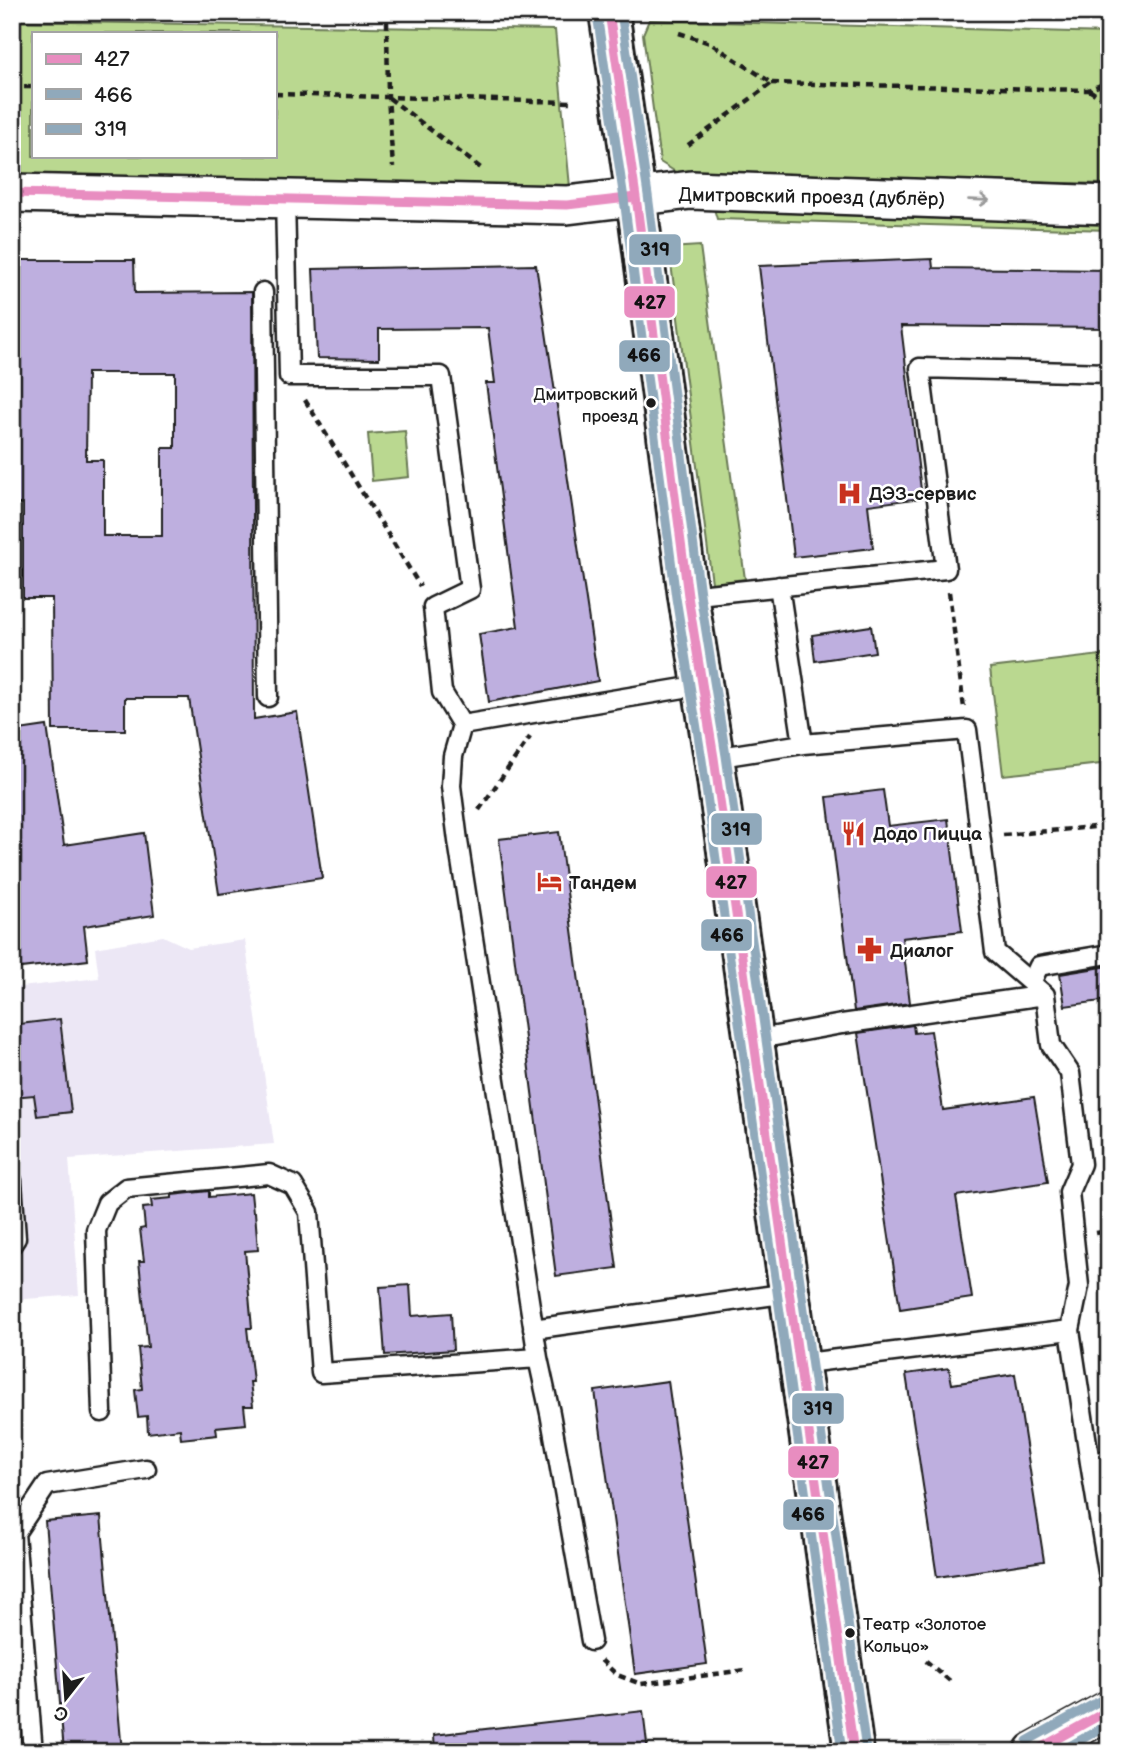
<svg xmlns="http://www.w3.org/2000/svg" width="1121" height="1764" viewBox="0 0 1121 1764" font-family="'Balsamiq Sans',sans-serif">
<rect width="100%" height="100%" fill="#fff"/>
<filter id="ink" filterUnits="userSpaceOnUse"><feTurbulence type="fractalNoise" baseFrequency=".0143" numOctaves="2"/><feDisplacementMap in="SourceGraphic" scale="14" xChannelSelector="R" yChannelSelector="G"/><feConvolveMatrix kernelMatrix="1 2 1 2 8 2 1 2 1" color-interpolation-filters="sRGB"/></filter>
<g filter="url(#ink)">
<path fill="#ece7f5" d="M163 936 189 948 245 940 274 1144 69 1159 79 1295 12 1300V988L99 978 95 948Z"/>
<path fill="#bad890" stroke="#6b7a56" stroke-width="2" fill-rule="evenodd" d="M649 20 1109 33V184L679 174 660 162 643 34Z
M12 21 555 30 570 187 12 176ZM33 33H275V156H33Z
M712 202 1109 215V230L717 219Z
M700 246 745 579 712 583 669 248Z
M405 431 409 477 372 481 368 434Z
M1109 654V763L1003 775 990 668Z"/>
<path fill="#beafdf" stroke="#1c1c1c" stroke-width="2" fill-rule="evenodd" d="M932 259 933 268 1109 270V328L901 326 922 498 868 505 873 548 794 557 759 266Z
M12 260H134L135 293 252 292 254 719 297 712 322 878 219 894 189 698H125V730H53L52 598H23V504H12ZM87 373H175V448H162V536H103V460H86Z
M536 265 598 681 489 702 479 634 518 627 486 383H495L488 328 379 329V359L317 358 313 269Z
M871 626 875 652 815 661 812 635Z
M47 726 64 845 144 833 154 915 84 926 88 960 12 969V731Z
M883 790 888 826 948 819 962 931 902 938 910 1003 854 1011 827 797Z
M559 832 617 1268 556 1276 499 839Z
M1109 966V1000L1065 1006 1060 974Z
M60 1019 71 1112 37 1116 34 1095 12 1097V1025Z
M913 1025 914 1033 931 1031 943 1110 1034 1097 1048 1182 956 1196 972 1298 900 1309 858 1033Z
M209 1191V1197L251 1193 253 1212H255L258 1250 245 1251 252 1328H247L253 1382H250L253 1406H244L246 1424 216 1427 217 1435 181 1439 180 1429 148 1433 147 1416 138 1417 135 1390 142 1389 138 1348 148 1347 139 1261H144L140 1229 145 1228 143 1208 152 1207 151 1200 172 1198V1195Z
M410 1285 412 1316 451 1313 453 1350 385 1355 380 1287Z
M949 1368 952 1384 1015 1374 1044 1561 937 1577 906 1374Z
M668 1381 707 1664 635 1674 595 1391Z
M101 1516 122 1752H64L45 1521Z
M643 1711 648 1752H435L434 1735Z"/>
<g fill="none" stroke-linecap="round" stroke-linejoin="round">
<defs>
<path id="service" d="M285 198 289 376H441L470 589 433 607 442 692 462 725 453 756 451 786 458 841 538 1358 550 1413 591 1641
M263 292 268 697
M779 586 803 744
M688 596 946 569 920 368 1109 373
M462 725 702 685
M714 758 803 744 967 730 995 952 1045 995
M1031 983 1039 966 1109 954
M753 1040 842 1024 1045 995 1051 1045 1070 1073 1081 1164 1069 1192 1079 1286 1070 1330
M12 1244 16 1238 12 1181
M533 1329 789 1293
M798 1364 1070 1330 1090 1463 1109 1578
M102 1412 96 1230 107 1203 126 1188 269 1174 293 1185 309 1212 321 1373 538 1358
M1090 1463 1109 1460
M33 1752 15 1533 47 1485 146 1469"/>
<path id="minor" d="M12 193 567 205 691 190 1109 205
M1033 1752 1109 1710"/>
<path id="secondary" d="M609 12 636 197 688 596 714 758 854 1752"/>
</defs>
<use href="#service" stroke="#1c1c1c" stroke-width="23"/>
<use href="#minor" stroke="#1c1c1c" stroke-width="42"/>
<use href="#secondary" stroke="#1c1c1c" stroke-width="44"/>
<path stroke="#1c1c1c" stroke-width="4.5" stroke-dasharray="7 5" stroke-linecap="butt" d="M387 21 388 97 393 167
M679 33 710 43 772 83 688 145
M772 83 1088 90 1109 82
M12 87H33
M17 87 18 16
M1089 90 1109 103
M275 94 571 102
M389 98 482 169
M305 400 420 586
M949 592 964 708
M479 810 530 737
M1003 835 1094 827 1109 829
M1096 1233 1109 1231
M601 1660 617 1675 641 1684 745 1670
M926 1661 950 1681"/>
<use href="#service" stroke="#fff" stroke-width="18"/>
<use href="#minor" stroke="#fff" stroke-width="37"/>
<use href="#secondary" stroke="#fff" stroke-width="38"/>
<defs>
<path id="bus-1" d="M609 12 636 197 688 596 714 758 854 1752
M12 193 567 205 636 197
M1033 1752 1109 1710"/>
<path id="bus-2" d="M597 14 624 199 676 598 702 760 842 1752
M1059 1752 1109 1724"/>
<path id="bus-3" d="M621 12 648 195 700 594 726 756 866 1750
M1027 1741 1103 1699"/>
</defs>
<use href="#bus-1" stroke="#fff" stroke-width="14"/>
<use href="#bus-2" stroke="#fff" stroke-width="14"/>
<use href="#bus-3" stroke="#fff" stroke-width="14"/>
<use href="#bus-1" stroke="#e88dc0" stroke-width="9"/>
<use href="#bus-2" stroke="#90a9bb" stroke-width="9"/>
<use href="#bus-3" stroke="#90a9bb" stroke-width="9"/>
</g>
<defs><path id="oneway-shaft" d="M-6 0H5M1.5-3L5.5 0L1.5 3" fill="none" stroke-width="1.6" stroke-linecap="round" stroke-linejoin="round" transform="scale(1.75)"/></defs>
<use stroke="#999" href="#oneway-shaft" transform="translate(979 200) rotate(2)"/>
</g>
<defs>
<symbol id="hospital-bare" viewBox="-9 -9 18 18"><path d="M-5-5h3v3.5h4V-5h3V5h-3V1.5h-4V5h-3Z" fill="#c8321e" stroke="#fff" stroke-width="2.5" paint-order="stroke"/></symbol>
<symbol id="restaurant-bare" viewBox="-9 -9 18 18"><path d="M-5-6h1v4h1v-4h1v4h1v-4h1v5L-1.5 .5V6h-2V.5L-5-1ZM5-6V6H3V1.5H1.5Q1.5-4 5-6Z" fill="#c8321e" stroke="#fff" stroke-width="2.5" paint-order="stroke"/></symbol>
<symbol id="hotel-bare" viewBox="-9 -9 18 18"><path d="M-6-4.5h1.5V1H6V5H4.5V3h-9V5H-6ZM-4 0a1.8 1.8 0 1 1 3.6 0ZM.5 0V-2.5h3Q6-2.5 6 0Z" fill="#c8321e" stroke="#fff" stroke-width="2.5" paint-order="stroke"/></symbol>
<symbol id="pharmacy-bare" viewBox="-9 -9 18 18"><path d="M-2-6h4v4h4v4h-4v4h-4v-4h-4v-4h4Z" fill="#c8321e" stroke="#fff" stroke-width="2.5" paint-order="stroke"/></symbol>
</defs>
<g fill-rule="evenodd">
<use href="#hospital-bare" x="832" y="476" width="35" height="35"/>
<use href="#restaurant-bare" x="836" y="816" width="35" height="35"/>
<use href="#hotel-bare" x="532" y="864" width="35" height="35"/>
<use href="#pharmacy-bare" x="852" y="932" width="35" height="35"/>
</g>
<g fill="#1c1c1c" stroke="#fff" stroke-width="2.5">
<circle cx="651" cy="403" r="6"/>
<circle cx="850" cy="1633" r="6"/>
</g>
<g text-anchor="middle" stroke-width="5" stroke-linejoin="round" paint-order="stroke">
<g font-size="17" fill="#1c1c1c" stroke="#fff" text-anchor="end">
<text x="638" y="400">Дмитровский<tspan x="638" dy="22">проезд</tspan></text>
<text x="863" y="1630" text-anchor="start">Театр «Золотое<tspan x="863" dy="22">Кольцо»</tspan></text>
</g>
<g font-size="19" fill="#1c1c1c" stroke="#fff">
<text transform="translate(812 196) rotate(1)" y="7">Дмитровский проезд (дублёр)</text>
</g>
<g font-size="19" font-weight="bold" fill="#1c1c1c" stroke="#fff" text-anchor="start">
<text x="869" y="500">ДЭЗ-сервис</text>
<text x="873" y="840">Додо Пицца</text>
<text x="569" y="889">Тандем</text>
<text x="890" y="957">Диалог</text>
</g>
</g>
<g stroke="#fff" stroke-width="2.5">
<rect x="628" y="233" width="54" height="33" rx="7" fill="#90a9bb"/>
<rect x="623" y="285" width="53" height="34" rx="7" fill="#e88dc0"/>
<rect x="618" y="339" width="53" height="34" rx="7" fill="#90a9bb"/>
<rect x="710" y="812" width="53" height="34" rx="7" fill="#90a9bb"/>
<rect x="705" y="865" width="53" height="34" rx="7" fill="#e88dc0"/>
<rect x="700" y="918" width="53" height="34" rx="7" fill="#90a9bb"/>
<rect x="791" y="1392" width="54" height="33" rx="7" fill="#90a9bb"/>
<rect x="787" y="1445" width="53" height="34" rx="7" fill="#e88dc0"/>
<rect x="782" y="1498" width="53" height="33" rx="7" fill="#90a9bb"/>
</g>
<g font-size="19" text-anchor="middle" font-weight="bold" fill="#111">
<text x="655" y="256">319</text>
<text x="650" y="309">427</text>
<text x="644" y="362">466</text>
<text x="736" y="836">319</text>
<text x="731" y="889">427</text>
<text x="727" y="942">466</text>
<text x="818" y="1415">319</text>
<text x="813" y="1469">427</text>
<text x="808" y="1521">466</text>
</g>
<rect width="1121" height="1764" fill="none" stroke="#fff" stroke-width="42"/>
<rect x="21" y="21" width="1079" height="1722" fill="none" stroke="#1c1c1c" stroke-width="2.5" filter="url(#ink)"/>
<rect x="32" y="32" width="245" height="126" fill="#ffffff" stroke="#a4a4a4" stroke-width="2"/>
<rect x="46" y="54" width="35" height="10" fill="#e88dc0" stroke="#a4a4a4" stroke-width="2"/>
<text x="94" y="66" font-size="21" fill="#1c1c1c">427</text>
<rect x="46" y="89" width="35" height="10" fill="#90a9bb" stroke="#a4a4a4" stroke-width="2"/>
<text x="94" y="102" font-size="21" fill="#1c1c1c">466</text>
<rect x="46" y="124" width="35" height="10" fill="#90a9bb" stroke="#a4a4a4" stroke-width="2"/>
<text x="94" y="136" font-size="21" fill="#1c1c1c">319</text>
<g transform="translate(66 1698) rotate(197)" stroke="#ffffff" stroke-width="5" paint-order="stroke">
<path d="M0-5L12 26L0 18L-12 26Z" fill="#1c1c1c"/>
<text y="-10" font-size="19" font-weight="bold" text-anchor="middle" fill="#1c1c1c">С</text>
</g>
</svg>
